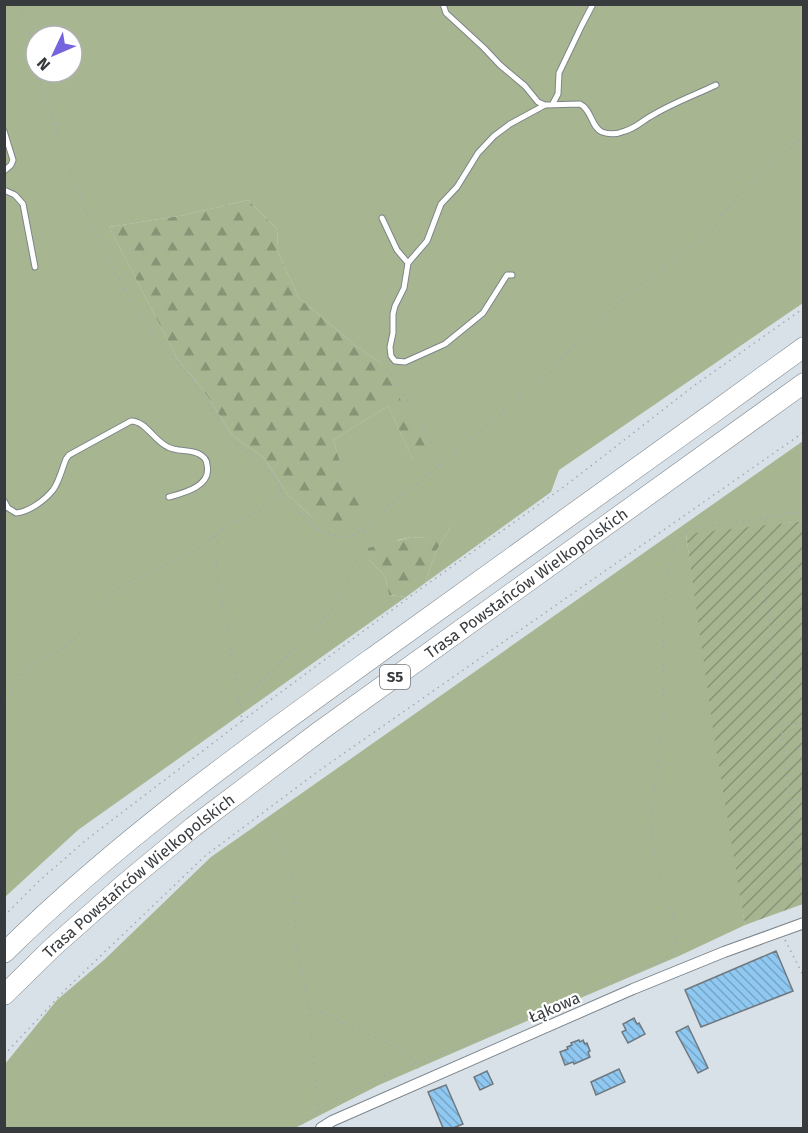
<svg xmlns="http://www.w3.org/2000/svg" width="808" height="1133" viewBox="0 0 808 1133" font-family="'Fira Sans',sans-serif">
<defs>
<pattern id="forest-firs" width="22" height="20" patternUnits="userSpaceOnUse" patternTransform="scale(1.5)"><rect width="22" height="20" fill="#a7b590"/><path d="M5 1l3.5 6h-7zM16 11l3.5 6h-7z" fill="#899477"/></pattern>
<pattern id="garden-furrows" width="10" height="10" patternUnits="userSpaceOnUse" patternTransform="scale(1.5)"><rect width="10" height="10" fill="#a7b590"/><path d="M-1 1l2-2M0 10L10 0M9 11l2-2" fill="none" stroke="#899477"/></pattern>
<pattern id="building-back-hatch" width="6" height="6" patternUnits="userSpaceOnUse" patternTransform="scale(1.5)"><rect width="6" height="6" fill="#8fc8f1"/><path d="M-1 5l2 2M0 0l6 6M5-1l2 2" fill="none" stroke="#76a4c5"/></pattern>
</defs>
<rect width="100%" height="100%" fill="#d8e1e8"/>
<path fill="#a7b590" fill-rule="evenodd" d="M5 5H803V303L559 470 551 492 425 583 436 551 451 526 426 538 412 537 398 540 368 559 385 576 389 595 406 597 78 830 5 897ZM36 36H72V72H36ZM248 200 278 230 277 250 299 298 356 346 381 363 414 462 388 406 333 440 340 461 313 518 288 495 264 458 232 435 202 388 178 360 109 227 185 215Z
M803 441V521L686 535 745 925 679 956 557 1008 379 1085 295 1128H5V1064L57 1000 104 960 211 857Z"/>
<path fill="url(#forest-firs)" d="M248 200 278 230 277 250 299 298 356 346 381 363 432 459 424 469 414 462 388 406 333 440 340 461 363 510 357 524 342 529 313 518 288 495 264 458 232 435 202 388 178 360 109 227 185 215Z
M435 522 451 526 436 551 425 583 406 597 389 595 385 576 368 559V548L412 537 426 538Z"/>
<path fill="url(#garden-furrows)" d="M803 521V904L745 925 714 736 686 534Z"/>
<path fill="url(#building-back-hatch)" stroke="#70787e" stroke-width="1.5" d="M776 951 793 991 701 1027 685 990Z
M634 1018 637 1024 639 1023 645 1034 628 1043 622 1032 626 1030 623 1024Z
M688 1026 708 1068 698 1073 676 1032Z
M579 1040 580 1042 583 1040 585 1044 587 1043 590 1051 588 1052 590 1057 574 1064 573 1062 565 1065 560 1052 568 1049 567 1047 572 1045 571 1043Z
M619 1069 625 1082 596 1095 591 1082Z
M487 1071 493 1084 480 1090 474 1077Z
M446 1085 463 1124 453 1128H443L428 1092Z"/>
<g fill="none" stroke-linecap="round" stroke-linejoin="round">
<defs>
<path id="service" d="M443 4 446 13 484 48 500 65 525 86 538 102 545 105 580 104C592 110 591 127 602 132 610 135 618 134 625 131 636 128 643 120 653 115 673 103 695 95 716 85
M552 105 558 94 559 73 582 25 593 4
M4 131 13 160 11 165 4 171
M4 190 15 195 23 204 35 267
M382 218 397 250 408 263
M512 275H507L483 313 445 344 405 362 395 361 391 356 390 347 393 333V314L395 306 404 288 408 263 427 241 441 204 457 187 478 153 494 136 510 124 545 105
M4 501 8 508 16 513C29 512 45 500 53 490 59 482 62 469 66 459L69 455 131 421C146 421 154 441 168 447 177 452 190 449 199 454 203 456 207 460 207 465 212 486 184 493 169 497"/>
<path id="minor" d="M321 1128 332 1121 633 989 724 952 804 923"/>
<g id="motorway">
<path d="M4 953C120 838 254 743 386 648 525 548 665 448 804 347"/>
<path id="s1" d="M4 995 52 948 122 886 193 827 320 731 804 383"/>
</g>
</defs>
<use href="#service" stroke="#7c858b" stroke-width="7"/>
<use href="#minor" stroke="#7c858b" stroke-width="12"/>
<use href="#motorway" stroke="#7c858b" stroke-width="21"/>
<path stroke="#a3aab0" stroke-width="1.5" stroke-dasharray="1.5 4.5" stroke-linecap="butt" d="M20 4 36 59
M38 72 39 80 53 119 65 158 91 224 107 259 130 299 156 338 186 372 205 398 227 437 267 469 279 483 282 495 312 525 324 532 341 537 351 536 366 527
M388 364 387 370 402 390 414 411 435 450 439 465
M214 537 218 544 216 554 217 577 227 626 240 706
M804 566 763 571 798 871 804 886
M773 647 804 643
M4 707 18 680 25 670 32 665 64 648 76 637 119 588 132 580 179 560 205 543 231 523 244 518 257 511 272 498 281 495
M242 721 419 590 565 486 695 385 804 308
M783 725 804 722
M791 800 804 799
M274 834 286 856 292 875 294 892 296 943 309 1006 318 1112
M4 916 39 881 86 840 242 721 240 706C269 668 309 641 337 602 350 584 355 559 363 539 364 535 366 529 368 526 370 522 374 519 377 516L475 436 543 378 594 326 628 295 711 231 731 204 749 184 804 135
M785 940 804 977
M309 1007 406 1052 415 1062 419 1071
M4 1055 66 989 205 856 320 770 804 432
M302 1124 338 1097 397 1070 460 1047 503 1027 665 959 672 954 677 942 675 925 669 901 655 859 652 833 653 800 658 764 663 700V626L667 578 675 544 686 529 756 520 788 513 804 512"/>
<use href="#service" stroke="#fff" stroke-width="5"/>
<use href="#minor" stroke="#fff" stroke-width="10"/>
<use href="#motorway" stroke="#fff" stroke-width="20"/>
</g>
<g text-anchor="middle" stroke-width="4.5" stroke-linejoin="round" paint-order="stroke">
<rect fill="#fff" stroke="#747678" stroke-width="1.5" x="380" y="665" width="30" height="24" rx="4.5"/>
<g font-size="15" font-weight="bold" fill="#383b3e">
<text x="395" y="682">S5</text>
</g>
<g font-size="16" fill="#383b3e" stroke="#fff">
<text dy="6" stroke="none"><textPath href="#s1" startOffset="666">Trasa Powstańców Wielkopolskich</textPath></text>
<text dy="6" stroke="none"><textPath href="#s1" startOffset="180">Trasa Powstańców Wielkopolskich</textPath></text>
<text transform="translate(554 1007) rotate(-23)" y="6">Łąkowa</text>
</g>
</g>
<rect width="808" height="1133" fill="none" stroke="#383b3e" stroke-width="12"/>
<g transform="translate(54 54) rotate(226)"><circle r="28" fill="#ffffff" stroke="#afb1b2" stroke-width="1.5"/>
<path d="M0-4.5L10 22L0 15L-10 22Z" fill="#7465df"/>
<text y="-9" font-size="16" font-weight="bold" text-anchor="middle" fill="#383b3e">N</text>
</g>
</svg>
